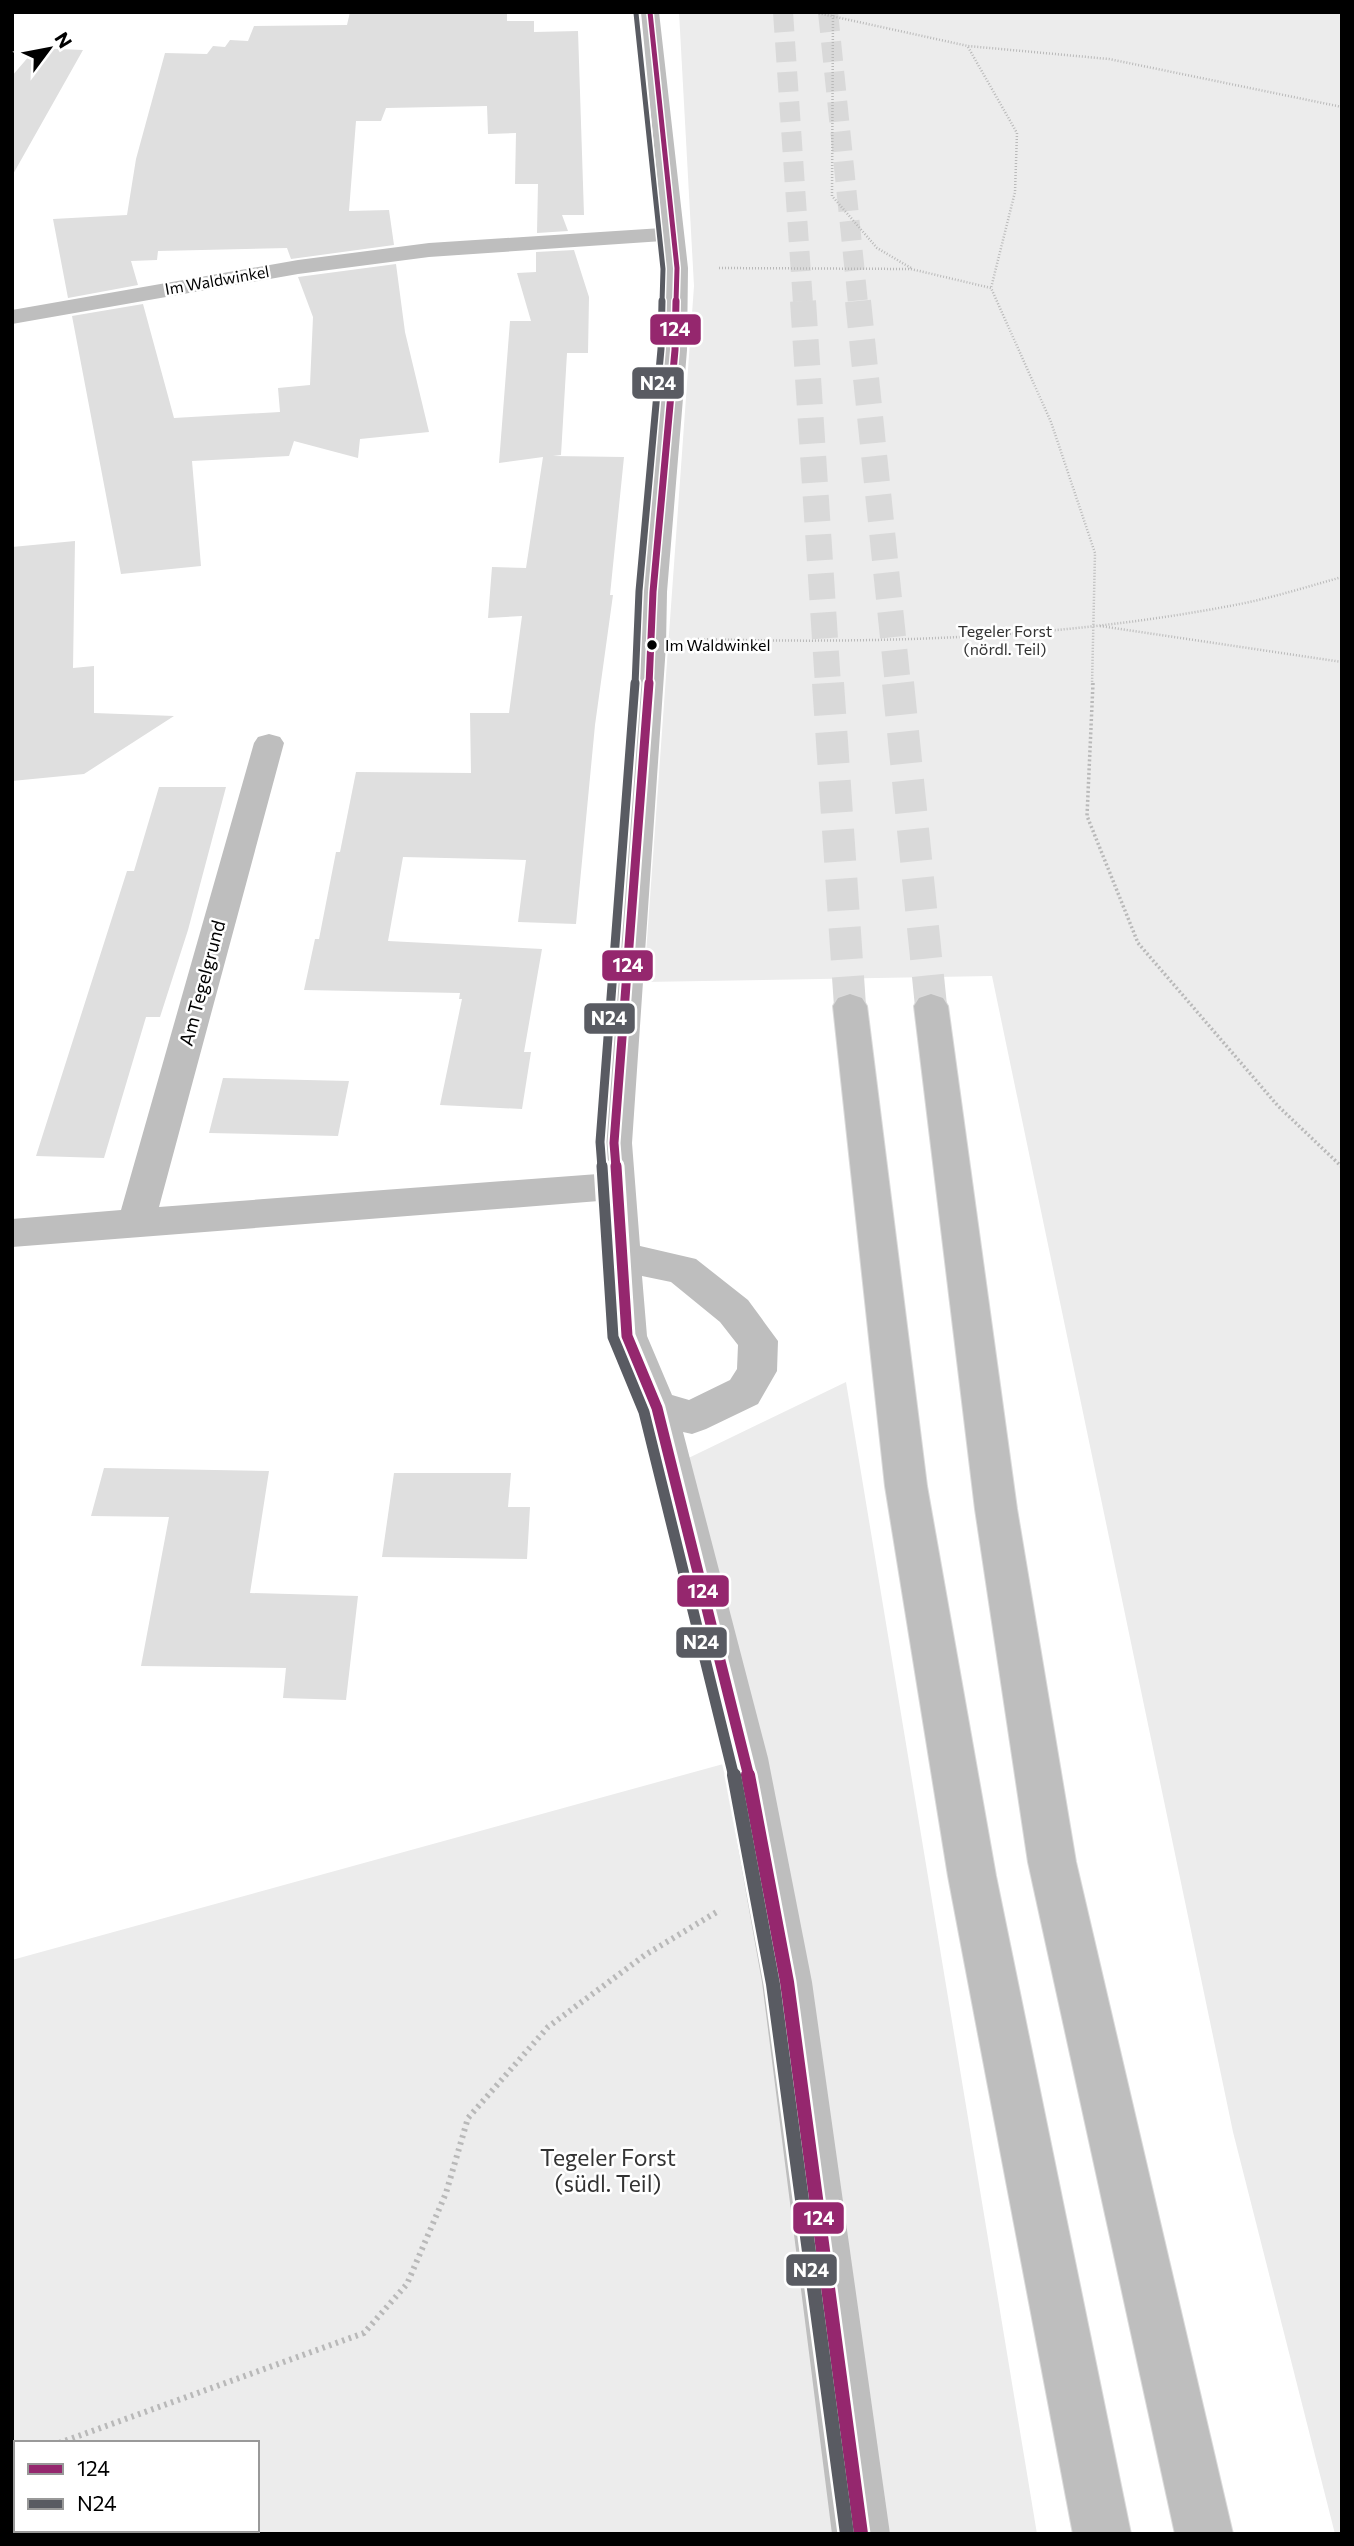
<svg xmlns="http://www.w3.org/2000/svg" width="1354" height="2546" viewBox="0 0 1354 2546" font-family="Commissioner,sans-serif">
<rect width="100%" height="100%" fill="#fff"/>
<path fill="#ececec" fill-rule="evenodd" d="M679 12H1342V2534H1335L1233 2132 992 976 644 982 694 286Z
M846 1382 1037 2534H12V1960L745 1758 672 1466ZM16 2443H257V2530H16Z"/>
<path fill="#dfdfdf" d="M350 12H507V21H534V32L578 31 584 215H562L568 231 537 233 538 184H515L516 133 488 134 487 106 386 108 381 121H356L349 211 389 210 394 245 291 259 287 248 158 251 157 260 131 261 138 285 68 298 53 219 127 215 136 159 165 53 207 54 213 46 225 47 230 40 248 41 254 26 347 25Z
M36 48 83 50 12 176V76Z
M574 250 589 297 588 353H567L561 455 553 456 624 457 610 595H613L595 725 576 924 518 922 526 860 403 857 388 941 542 949 524 1052H531L522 1109 440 1105 462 999H459L460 993 304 990 315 939H319L336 852H340L356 772 471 773 470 713H509L522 616 488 618 492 567 526 568 543 457 499 463 510 321H531L517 273 536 272V252Z
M396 264 405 332 429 432 360 439 358 458 294 441 289 456 192 461 201 566 121 574 72 316 143 304 174 418 280 412 278 388 310 385 313 317 298 277Z
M75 541 73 668 94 666V713L174 716 84 774 12 781V547Z
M159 787H226L188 930 160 1017H146L104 1158 36 1156 127 871H134Z
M223 1078 349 1081 338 1136 209 1133Z
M104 1468 269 1471 250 1593 358 1596 346 1700 283 1698 286 1668 141 1666 169 1517 91 1516Z
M394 1473H511L508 1507H530L527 1559 382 1557Z"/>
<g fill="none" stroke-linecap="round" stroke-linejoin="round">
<path stroke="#d9d9d9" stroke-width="20" stroke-dasharray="20 10" stroke-linecap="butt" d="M783 12 803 303
M828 12 858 303"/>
<path stroke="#d9d9d9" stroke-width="26" stroke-dasharray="26 13" stroke-linecap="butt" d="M803 301 828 685
M858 301 898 685"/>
<path stroke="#d9d9d9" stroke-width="32" stroke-dasharray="32 17" stroke-linecap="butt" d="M828 683 850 1006
M898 683 931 1006"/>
<defs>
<path id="highway" d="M850 994 862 998 867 1006 927 1486 996 1876 1131 2534H1073L948 1876 885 1486 833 1006 838 998Z
M931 994 943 998 948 1006 1017 1509 1076 1862 1233 2534H1175L1028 1862 975 1509 914 1006 919 998Z"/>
</defs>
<use href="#highway" stroke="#dbdbdb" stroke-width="2"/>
<path stroke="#b9b9b9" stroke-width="2.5" stroke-dasharray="1 2" stroke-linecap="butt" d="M813 12 968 46 1109 59 1342 107
M833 12 832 196 877 248 911 268
M968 47 1017 133 1015 192 991 288
M719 268 911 269 991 288 1051 422 1095 553 1092 685
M1100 626 1342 662
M695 639C878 644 1064 639 1245 603 1278 596 1310 586 1342 577"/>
<path stroke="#b9b9b9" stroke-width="3.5" stroke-dasharray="2 2.5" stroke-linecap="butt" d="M1093 683 1087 816 1138 943 1278 1106 1342 1167"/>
<path stroke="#b9b9b9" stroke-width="6" stroke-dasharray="2.5 4.5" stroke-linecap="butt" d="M59 2443 364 2333 407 2284 446 2193 468 2118 548 2027 645 1955 720 1910
M12 2460 16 2458"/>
<path fill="#bebebe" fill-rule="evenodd" d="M641 12H659L688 268 687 350 667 592 666 645 632 1143 640 1246 696 1259 748 1300 778 1341 777 1371 758 1404 706 1429 692 1434 683 1432 768 1758 812 1982 890 2534H832L762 1982 722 1758 637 1408 607 1336 599 1201 12 1247V1219L121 1210 254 743 258 737 269 734 280 737 284 743 159 1207 598 1174 596 1143 638 645C640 567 649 489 657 411 663 355 669 298 663 241L429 257 298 274 12 324V310L298 260 429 243 662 228ZM642 1276 671 1282 720 1322 738 1345 737 1369 730 1380 689 1400 672 1395 647 1336Z"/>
<use href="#highway" fill="#bebebe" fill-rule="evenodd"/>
<defs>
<path id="bus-1-far4" d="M650 12 677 268 676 303"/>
<path id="bus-1-far3" d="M649 685 653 592 675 350 676 301"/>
<path id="bus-1-far2" d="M616 1168 614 1143 649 683"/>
<path id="bus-1-far1" d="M616 1166 627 1336 657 1408 749 1777"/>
<path id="bus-1" d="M748 1775 787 1982 861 2534"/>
<path id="bus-2-far4" d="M636 13 663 269 662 303"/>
<path id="bus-2-far3" d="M635 685 639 591 661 349 662 301"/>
<path id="bus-2-far2" d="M602 1168 600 1142 635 683"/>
<path id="bus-2-far1" d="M602 1166 613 1337 644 1412 734 1777"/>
<path id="bus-2" d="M734 1775 773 1984 847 2534"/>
</defs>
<use href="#bus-1-far4" stroke="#fff" stroke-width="8"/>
<use href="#bus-1-far3" stroke="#fff" stroke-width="10"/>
<use href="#bus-1-far2" stroke="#fff" stroke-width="13"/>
<use href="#bus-1-far1" stroke="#fff" stroke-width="17"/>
<use href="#bus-1" stroke="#fff" stroke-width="19"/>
<use href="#bus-2-far4" stroke="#fff" stroke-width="8"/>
<use href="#bus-2-far3" stroke="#fff" stroke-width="10"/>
<use href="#bus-2-far2" stroke="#fff" stroke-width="13"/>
<use href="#bus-2-far1" stroke="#fff" stroke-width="17"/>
<use href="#bus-2" stroke="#fff" stroke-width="19"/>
<use href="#bus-1-far4" stroke="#95276e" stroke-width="5"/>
<use href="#bus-1-far3" stroke="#95276e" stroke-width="7"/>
<use href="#bus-1-far2" stroke="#95276e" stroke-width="9"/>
<use href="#bus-1-far1" stroke="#95276e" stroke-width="11"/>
<use href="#bus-1" stroke="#95276e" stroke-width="14"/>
<use href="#bus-2-far4" stroke="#595b62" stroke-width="5"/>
<use href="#bus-2-far3" stroke="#595b62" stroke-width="7"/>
<use href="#bus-2-far2" stroke="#595b62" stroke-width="9"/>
<use href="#bus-2-far1" stroke="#595b62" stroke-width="11"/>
<use href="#bus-2" stroke="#595b62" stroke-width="14"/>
</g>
<circle fill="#000" stroke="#fff" stroke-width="2.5" cx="652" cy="645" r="6"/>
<g text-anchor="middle" stroke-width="5" stroke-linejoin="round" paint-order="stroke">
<g font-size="16" fill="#000" stroke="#fff">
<text transform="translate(217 280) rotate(-10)" y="6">Im Waldwinkel</text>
</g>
<g font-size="16" fill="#333" stroke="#fff">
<text x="1005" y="637">Tegeler Forst<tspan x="1005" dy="18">(nördl. Teil)</tspan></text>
</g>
<g font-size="16" fill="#000" stroke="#fff" text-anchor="start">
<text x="665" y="651">Im Waldwinkel</text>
</g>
<g font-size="19" fill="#000" stroke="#fff">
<text transform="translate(202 983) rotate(-75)" y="7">Am Tegelgrund</text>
</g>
<g font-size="23" fill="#333" stroke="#fff">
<text x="608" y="2166">Tegeler Forst<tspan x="608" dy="26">(südl. Teil)</tspan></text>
</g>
</g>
<g stroke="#fff" stroke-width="2.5">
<rect x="649" y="313" width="53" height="33" rx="7" fill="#95276e"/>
<rect x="631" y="366" width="54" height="34" rx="7" fill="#595b62"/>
<rect x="601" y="949" width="53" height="33" rx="7" fill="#95276e"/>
<rect x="583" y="1002" width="53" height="33" rx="7" fill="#595b62"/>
<rect x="676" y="1574" width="54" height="34" rx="7" fill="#95276e"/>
<rect x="675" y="1626" width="53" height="33" rx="7" fill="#595b62"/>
<rect x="792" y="2201" width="53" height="34" rx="7" fill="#95276e"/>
<rect x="785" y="2253" width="53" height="34" rx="7" fill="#595b62"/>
</g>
<g font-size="19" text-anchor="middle" font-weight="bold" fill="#fff">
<text x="675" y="336">124</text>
<text x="658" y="390">N24</text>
<text x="628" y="972">124</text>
<text x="609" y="1025">N24</text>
<text x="703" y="1598">124</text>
<text x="701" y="1649">N24</text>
<text x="819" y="2225">124</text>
<text x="811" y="2277">N24</text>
</g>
<rect width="1354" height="2546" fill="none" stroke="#000000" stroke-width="28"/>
<rect x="14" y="2441" width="245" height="91" fill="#ffffff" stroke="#999999" stroke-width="2"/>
<rect x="28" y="2464" width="35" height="10" fill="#95276e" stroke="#999999" stroke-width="2"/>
<text x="77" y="2476" font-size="21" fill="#000000">124</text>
<rect x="28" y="2499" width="35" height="10" fill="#595b62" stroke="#999999" stroke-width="2"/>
<text x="77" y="2511" font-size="21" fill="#000000">N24</text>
<g transform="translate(49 49) rotate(58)" stroke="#ffffff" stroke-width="5" paint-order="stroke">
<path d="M0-5L12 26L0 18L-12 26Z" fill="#000000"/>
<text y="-10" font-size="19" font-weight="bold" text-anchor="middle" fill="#000000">N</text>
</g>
</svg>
